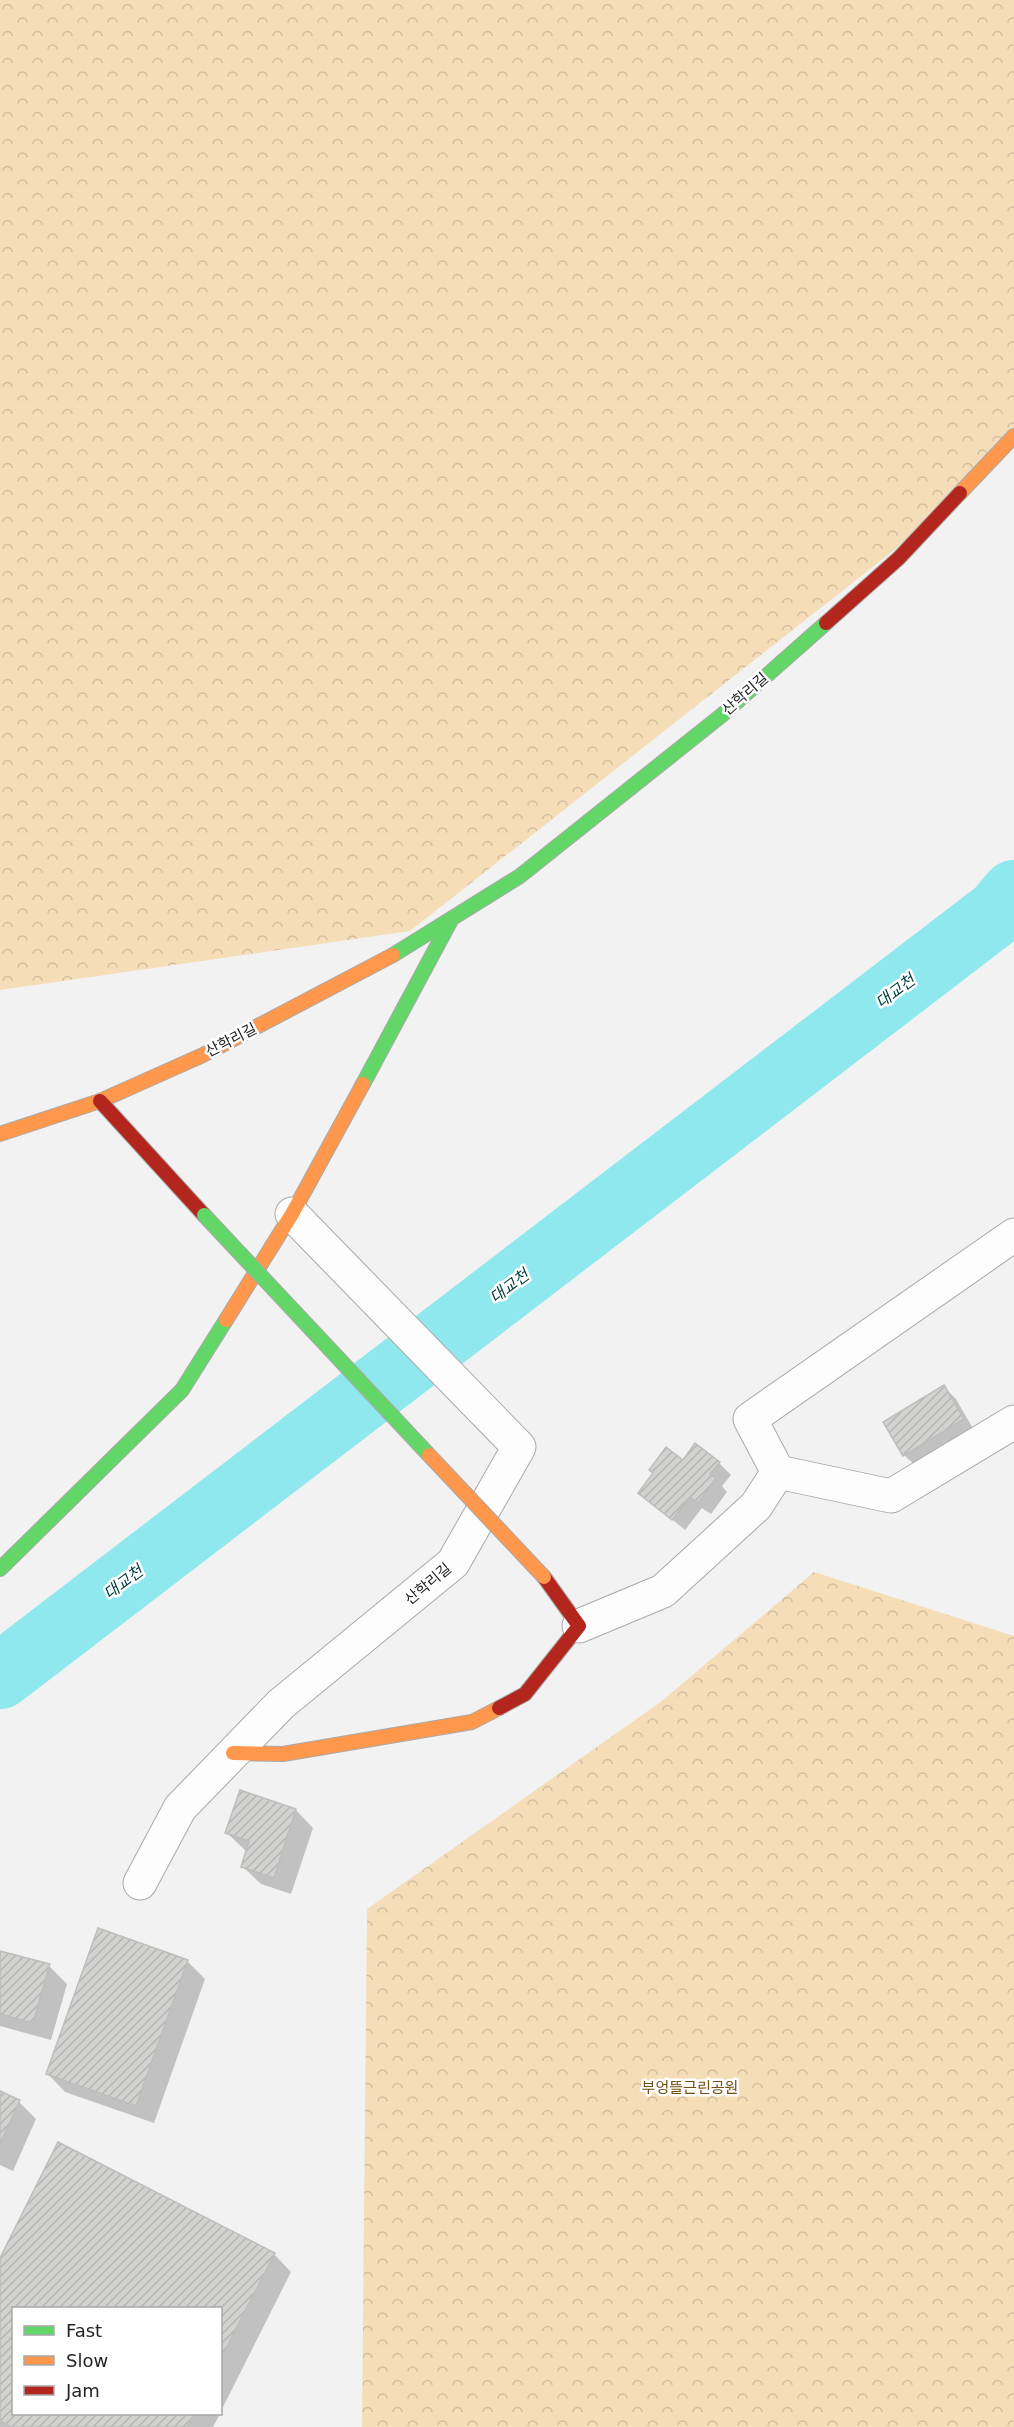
<svg xmlns="http://www.w3.org/2000/svg" width="1014" height="2427" viewBox="0 0 1014 2427" font-family="'DejaVu Sans','Noto Sans KR',sans-serif">
<defs>
<pattern id="forest-crowns" width="20" height="18" patternUnits="userSpaceOnUse" patternTransform="scale(1.5)"><rect width="20" height="18" fill="#f5ddb8"/><path d="M2 6a3 3 0 1 1 6 0M12 15a3 3 0 1 1 6 0" fill="none" stroke="#d2be9e"/></pattern>
<pattern id="building-hatch" width="6" height="6" patternUnits="userSpaceOnUse" patternTransform="scale(1.5)"><rect width="6" height="6" fill="#d2d2d1"/><path d="M-1 1l2-2M0 6l6-6M5 7l2-2" fill="none" stroke="#b4b4b3"/></pattern>
</defs>
<rect width="100%" height="100%" fill="#f1f2f1"/>
<path fill="url(#forest-crowns)" d="M0 0H1014V434L940 514 410 931 0 990Z
M814 1572 1014 1636V2427H362L367 1909 662 1701Z"/>
<path fill="#0003" d="M944 1387 956 1399 975 1432 917 1467 904 1455 885 1423Z
M683 1462 719 1463 731 1475 722 1486 727 1492 711 1514 702 1508 685 1530 640 1493Z
M296 1810 313 1828 291 1894 261 1884 243 1867 247 1852 227 1833Z
M0 1952 49 1966 67 1984 51 2040 0 2026Z
M187 1961 205 1979 154 2123 65 2092 48 2074Z
M0 2093 19 2102 36 2119 13 2171 0 2165Z
M274 2254 291 2272 220 2413V2308H14V2414H220L213 2427H0V2261Z"/>
<g fill="none" stroke-linecap="round" stroke-linejoin="round">
<path stroke="#8ee8ee" stroke-width="66" d="M0 1676 998 912 1014 893"/>
</g>
<path fill="url(#building-hatch)" stroke="#bdbdbc" stroke-width="1.5" d="M944 1385 964 1419 903 1456 883 1422Z
M695 1443 720 1462 710 1474 716 1478 698 1503 690 1497 672 1520 638 1493 653 1473 649 1470 666 1447 683 1460Z
M240 1790 296 1809 274 1878 241 1867 249 1841 225 1833Z
M98 1928 188 1960 136 2106 46 2074Z
M0 1951 50 1964 33 2023 0 2014Z
M0 2091 20 2100 0 2144Z
M58 2142 275 2253 220 2360V2308H14V2414H194L187 2427H12L0 2421V2258Z"/>
<g fill="none" stroke-linecap="round" stroke-linejoin="round">
<defs>
<path id="street" d="M1014 1235 750 1419 778 1472 891 1496 1014 1422
M579 1626 663 1591 756 1506 778 1472
M140 1883 180 1808 281 1704 453 1563 519 1447 292 1214"/>
<path id="fast" d="M393 955 520 876 722 715 826 623
M363 1084 450 922
M0 1569 182 1390 226 1320"/>
<path id="slow" d="M960 493 1014 436
M0 1134 100 1101 203 1055 393 955
M226 1320 292 1214 363 1084
M233 1753 283 1754 472 1722 499 1708"/>
<path id="jam" d="M826 623 899 558 960 493
M100 1101 204 1215
M499 1708 525 1694 579 1626 544 1577"/>
</defs>
<use href="#street" stroke="#a9a9a9" stroke-width="35"/>
<use href="#fast" stroke="#a9a9a9" stroke-width="16"/>
<use href="#slow" stroke="#a9a9a9" stroke-width="16"/>
<use href="#jam" stroke="#a9a9a9" stroke-width="16"/>
<use href="#street" stroke="#fdfdfd" stroke-width="33"/>
<use href="#fast" stroke="#63d668" stroke-width="14"/>
<use href="#slow" stroke="#ff974d" stroke-width="14"/>
<use href="#jam" stroke="#b3261e" stroke-width="14"/>
<defs>
<path id="fast-bridge" d="M204 1215 429 1455"/>
<path id="slow-bridge" d="M429 1455 544 1577"/>
</defs>
<use href="#fast-bridge" stroke="#a9a9a9" stroke-width="16" stroke-linecap="butt"/>
<use href="#slow-bridge" stroke="#a9a9a9" stroke-width="16" stroke-linecap="butt"/>
<use href="#fast-bridge" stroke="#63d668" stroke-width="14"/>
<use href="#slow-bridge" stroke="#ff974d" stroke-width="14"/>
</g>
<g text-anchor="middle" stroke-width="5" stroke-linejoin="round" paint-order="stroke">
<g font-size="15" fill="#242524" stroke="#fff">
<text transform="translate(745 694) rotate(-41)" y="5">산학리길</text>
<text transform="translate(231 1040) rotate(-27)" y="5">산학리길</text>
<text transform="translate(428 1584) rotate(-40)" y="5">산학리길</text>
</g>
<g font-size="15" fill="#714f13" stroke="#fff">
<text x="690" y="2093">부엉뜰근린공원</text>
</g>
<g font-size="16" font-style="italic" fill="#003d41" stroke="#fff">
<text transform="translate(895 991) rotate(-37)" y="6">대교천</text>
<text transform="translate(509 1286) rotate(-37)" y="6">대교천</text>
<text transform="translate(123 1582) rotate(-37)" y="6">대교천</text>
</g>
</g>
<rect x="12" y="2307" width="210" height="108" fill="#ffffff" stroke="#a7a8a7" stroke-width="1.5"/>
<rect x="24" y="2326" width="30" height="9" fill="#63d668" stroke="#a7a8a7" stroke-width="1.5"/>
<text x="66" y="2337" font-size="18" fill="#242524">Fast</text>
<rect x="24" y="2356" width="30" height="9" fill="#ff974d" stroke="#a7a8a7" stroke-width="1.5"/>
<text x="66" y="2367" font-size="18" fill="#242524">Slow</text>
<rect x="24" y="2386" width="30" height="9" fill="#b3261e" stroke="#a7a8a7" stroke-width="1.5"/>
<text x="66" y="2397" font-size="18" fill="#242524">Jam</text>
</svg>
